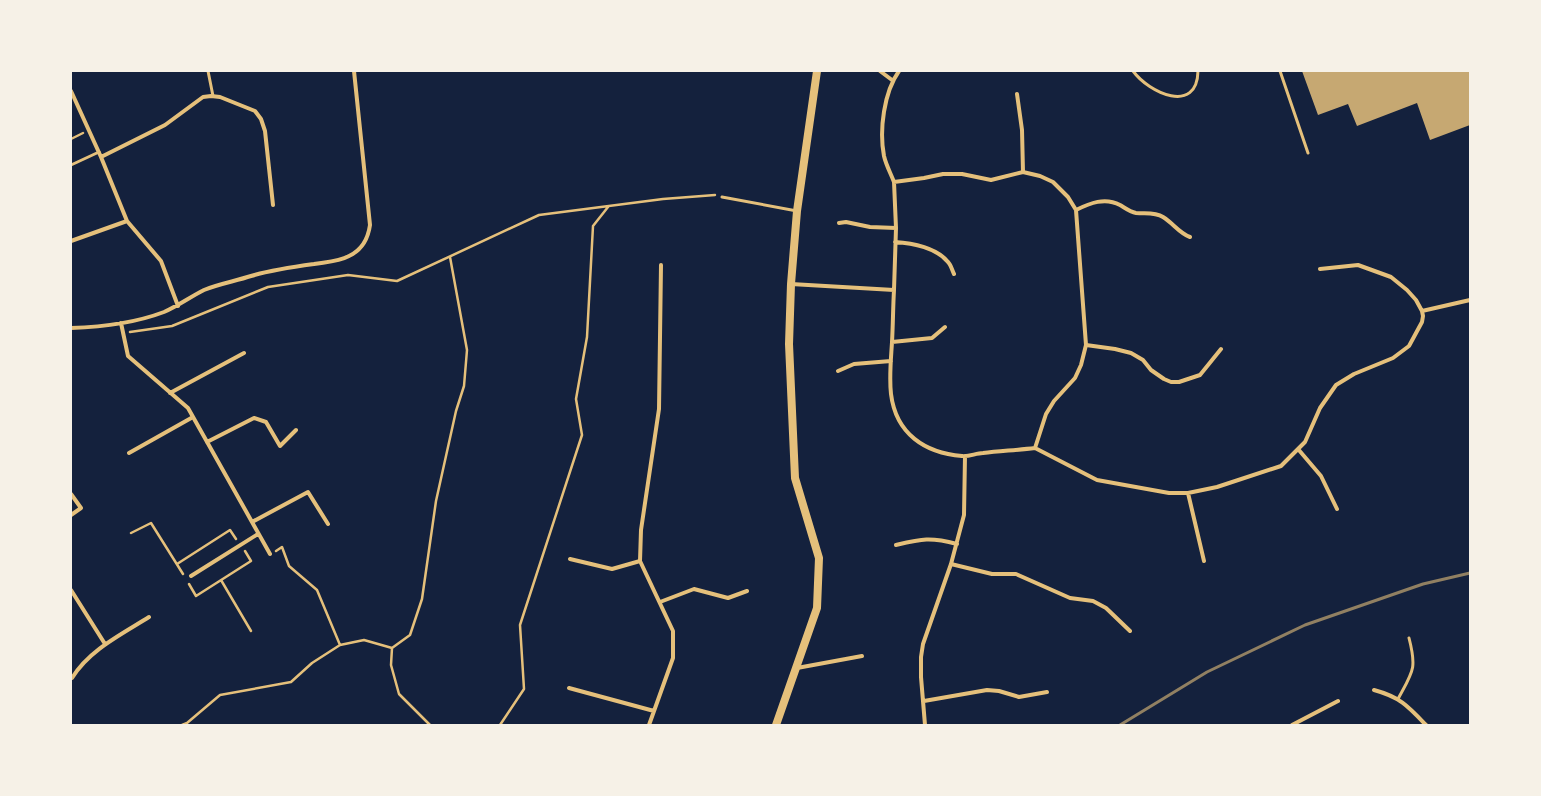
<svg xmlns="http://www.w3.org/2000/svg" width="1541" height="796" viewBox="0 0 1541 796" font-family="Roboto,sans-serif">
<rect width="100%" height="100%" fill="#14213d"/>
<path fill="#c6a872" d="M1302 71H1470V125L1430 140 1417 103 1357 126 1348 104 1318 115Z"/>
<g fill="none" stroke-linecap="round" stroke-linejoin="round">
<path stroke="#e5c07b" stroke-width="2.5" d="M71 139 83 133
M130 332 172 326 268 287 348 275 397 281 539 215 663 199 715 195
M131 533 151 523 183 574
M276 551 282 547 289 566 317 590 340 645
M177 564 230 530 236 539
M221 580 251 631
M189 584 196 596 251 561 245 551
M392 648 410 635 422 599 436 501 456 411 464 386 467 350 450 257
M182 725 187 723 220 695 291 682 312 663 340 645 364 640 392 648 391 665 399 694 430 725
M500 725 524 689 520 625 582 435 576 399 587 337 593 226 608 207"/>
<path stroke="#e5c07b" stroke-width="3" d="M208 71 213 96
M1133 71C1149 93 1197 115 1198 71
M1280 71 1308 153
M71 165 99 152
M722 197 797 211
M1398 699C1413 671 1417 669 1409 638"/>
<path stroke="#e5c07b" stroke-width="4" d="M880 71 892 80
M71 91 101 157 127 221 161 261 178 306
M1017 94 1022 130 1023 172
M101 157 165 125 203 97 211 96 220 97 255 111 261 119 265 131 273 205
M894 182C891 174 886 165 884 156 879 130 884 92 899 71
M1076 210C1090 203 1105 197 1120 205 1125 208 1130 212 1136 213 1145 214 1155 212 1163 217 1173 223 1179 233 1190 237
M839 223 846 222 870 227 896 228
M71 241 127 221
M895 242C913 243 937 248 948 262 951 265 952 270 954 274
M791 284 894 290C893 307 893 325 892 342 891 359 889 377 891 394 896 434 925 453 962 456 969 457 976 453 983 453 1001 451 1018 450 1035 448
M894 290 896 228 894 182 924 178 943 174H962L991 180 1023 172 1040 176 1053 182 1068 197 1076 210 1086 345 1081 365 1075 378 1054 401 1046 414 1035 448
M1422 311 1470 300
M121 323 128 356 188 408 270 554
M71 328C102 327 135 323 164 312 178 306 190 297 204 290 218 284 236 281 251 276 271 270 292 267 314 264 325 262 338 262 349 256 362 250 368 239 370 225L354 71
M892 342 932 338 945 327
M1086 345 1115 349 1131 353 1143 360 1151 370 1164 379 1171 382H1179L1200 375 1221 349
M838 371 854 364 891 361
M170 393 244 353
M207 442 254 418 266 422 280 446 296 430
M1035 448 1097 480 1169 493H1188L1217 487 1281 466 1305 442 1320 408 1336 385 1354 374 1393 358 1409 346 1422 322 1423 316 1422 311 1416 300 1407 290 1391 277 1358 265 1320 269
M1298 449 1321 476 1337 509
M129 453 193 417
M1188 493 1204 561
M71 494 81 508 71 515
M252 522 308 492 328 524
M896 545C922 539 930 537 957 544
M570 559 612 569 640 561
M951 564 992 574H1016L1070 598 1093 601 1106 608 1130 631
M191 576 258 534
M71 590 105 644
M660 602 694 589 728 598 747 591
M797 668 862 656
M72 678C89 650 122 634 149 617
M569 688 654 711
M1374 690C1400 697 1408 706 1426 725
M924 701 987 690 999 691 1019 697 1047 692
M649 725 673 658V631L640 561 641 530 659 409 661 265
M925 725 921 677V657L923 644 951 564 964 515 965 456
M1292 725 1338 701"/>
<path stroke="#e5c07b" stroke-width="8" d="M776 725 817 608 819 558 795 478 789 344 791 284 797 211 817 71"/>
<path stroke="#918062" stroke-width="3" d="M1120 725 1207 672 1305 625 1423 584 1470 573"/>
</g>
<rect width="1541" height="796" fill="none" stroke="#f6f1e7" stroke-width="144"/>
</svg>
